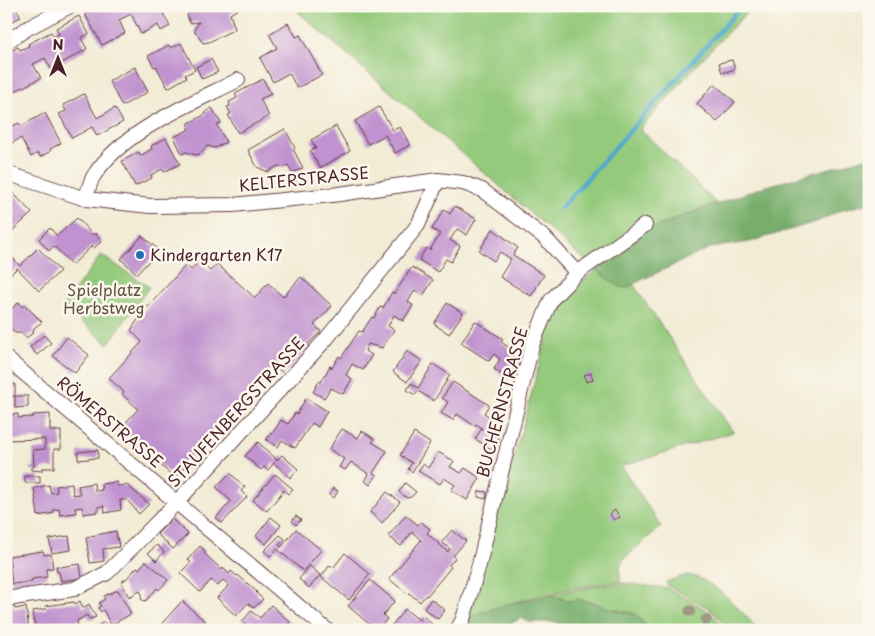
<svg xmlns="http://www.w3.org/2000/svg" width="875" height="636" viewBox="0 0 875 636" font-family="'Playpen Sans',sans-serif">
<rect width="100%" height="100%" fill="#fbf7ec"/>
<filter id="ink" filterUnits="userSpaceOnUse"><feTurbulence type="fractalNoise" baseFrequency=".02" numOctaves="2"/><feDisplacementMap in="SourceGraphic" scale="10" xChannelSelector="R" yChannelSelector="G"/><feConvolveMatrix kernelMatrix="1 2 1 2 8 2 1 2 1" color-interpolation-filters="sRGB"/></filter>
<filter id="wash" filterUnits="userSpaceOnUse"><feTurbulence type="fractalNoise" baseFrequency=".0096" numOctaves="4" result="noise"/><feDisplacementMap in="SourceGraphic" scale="20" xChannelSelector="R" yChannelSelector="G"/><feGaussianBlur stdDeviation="1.12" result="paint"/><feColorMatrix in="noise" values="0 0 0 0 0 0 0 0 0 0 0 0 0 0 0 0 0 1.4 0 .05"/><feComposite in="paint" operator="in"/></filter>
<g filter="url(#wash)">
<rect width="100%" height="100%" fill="#f2ecd5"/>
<path fill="#94ca7c" stroke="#6f7454" d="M305 6H753L700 61 640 129 716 203 647 230 627 288 633 284 733 432 621 466 661 526 624 559 620 566V581C567 588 515 600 464 618L523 426 548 330 557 310 574 288 596 270 540 221 298 12Z
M101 255 149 287 108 344 63 306Z
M686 575C713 577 741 612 759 630H732L707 607 668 586 666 582Z
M621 583 667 588 705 609 729 630H650L635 614 602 606 591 601H569L551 595 596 586Z"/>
<path fill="#77ae6c" stroke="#60664c" d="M869 157V203L839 211 819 221 749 242 710 248 633 284 627 288 620 287 596 270 647 230 760 188Z
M551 595 569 601 579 599 615 610 635 614 650 630H558V622H529L521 618 507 626 498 625 492 630H466L464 627 463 619 504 605Z"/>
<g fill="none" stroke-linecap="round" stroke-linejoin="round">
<path stroke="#4ba8c9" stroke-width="4.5" d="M561 208 742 6"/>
</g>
<g id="blocks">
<path fill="#c092cf" d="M13 6H15L21 17 6 24V10Z
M108 6H135L136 8 139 6H159L170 26 161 31 158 25 141 34 131 14 119 20 125 33 102 45 85 14 96 8 98 11Z
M201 6H205L208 9 215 6H243L230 14 235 29 209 42 203 43 195 32V28L199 22 190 23 187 15Z
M79 16 89 34 81 38 87 49 51 69 45 58 33 64 41 78 9 94 6 89V53L18 47 20 50 29 46 28 44 51 32 54 37 59 34 56 28Z
M288 23 296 37 300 35 322 75 297 88 289 73 273 82 260 58 277 48 269 34Z
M181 43 195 70 185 75 187 77 168 88 156 66 154 67 148 56 169 45 171 48Z
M211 59 218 72 202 79 196 67Z
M732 60 735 69 722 73 719 63Z
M135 67 148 92 122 106 109 81Z
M263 79 271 94 260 99 269 116 238 133 228 115 231 114 227 107 230 106 229 102 237 98 235 94Z
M714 84 735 102 717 122 697 104Z
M84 94 97 118 115 108 123 122 97 136 92 127 72 138 59 114 66 111 63 105Z
M379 107 393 130 400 127 410 145 395 153 385 135 368 144 355 121Z
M212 108 221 123 217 125 226 142 215 148 207 146 200 154 195 155 186 152 182 154 174 137 188 130 189 123 206 114 205 112Z
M45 113 61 143 50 149 51 151 40 157 38 153 31 157 21 138 12 143 6 133V129L19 123 21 126Z
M336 126 350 151 320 168 310 151 316 148 311 140Z
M285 129 295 148 293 149 303 168 292 173 288 165 284 167 278 166 268 172 257 167 248 150Z
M166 138 180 164 164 172 162 169 151 175 152 178 135 186 122 161 139 152 140 156 152 149 151 146Z
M13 193 32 213 11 232 6 227V199Z
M455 206 476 219 467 235 457 229 450 240 460 246 451 262 446 259 438 272 419 260 426 248 430 250 440 234 432 229 444 210 450 214Z
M77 218 93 235 95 233 102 241 94 248 92 246 72 265 54 246 49 251 39 239 50 228 57 236Z
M493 229 518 248 513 255 544 275 531 296 500 277 511 259 500 252 494 261 479 251Z
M142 236 159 250 137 274 121 259Z
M38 248 60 271 39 291 17 268 8 277 6 276V261L11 256 20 266Z
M199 261 210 271 217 264 255 298 268 283 283 297 301 277 332 306 314 325 321 331 307 345 309 347 284 374 274 365 190 457 192 459 175 478 120 429 138 409 122 394 124 392 109 378 142 342 131 330 143 312 186 265 191 270Z
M412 267 433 280 423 296 415 290 408 302 413 305 403 321 394 315 388 326 394 330 382 348 368 344 365 351 372 355 363 370 352 364 346 375 352 379 343 394 331 388 324 398 313 392 319 381 321 382 330 366 332 368 339 356 341 358 359 331 362 332 372 317 374 318 380 307 383 308 392 292 394 294Z
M19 302 22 307 25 305 42 322 34 328 33 333 26 338 22 333H15L6 323V314Z
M447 303 463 313 449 334 434 324Z
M475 321 503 339 501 342 517 353 511 363 517 367 509 379 494 369 500 359 494 354 489 361 461 343Z
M44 335 51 343 37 355 30 347Z
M67 337 89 355 75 373 53 356Z
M407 351 422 361 407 382 393 372Z
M433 364 450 375 434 401 418 391 415 395 407 390 411 383 418 388Z
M591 373 593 380 586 382 584 375Z
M453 382 489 405 484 413 499 423 492 434 499 438 491 449 475 439 482 428 476 424 475 426 457 414 453 420 441 413 448 402 442 398Z
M6 384H15V396H28V407L15 408V396L6 397Z
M306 398 327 411 318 427 312 423 295 448 282 440 278 447 266 440 271 433 272 434 281 420 288 424 295 413 297 414Z
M7 414H18V418L33 417V415L50 414V431H61V449H54V468H42V471L31 470V467H34L33 450 45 449V439L6 440Z
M342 429 358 438 362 431 375 439 372 442 387 451 373 473 377 475 370 485 365 481 369 474 351 462 345 470 339 467 344 459 329 449Z
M414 433 430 443 412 472 408 469 412 463 400 455Z
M258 442 277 460 282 455 298 469 290 478 274 463 268 470 264 467 261 470 245 456Z
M98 450V458L78 460V452Z
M438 452 454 461 450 467 461 473 465 468 480 478 467 500 451 490 455 485 444 478 440 484 418 471 423 464 428 468Z
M230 473 245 487 241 491 247 497 222 523 216 518 231 501 216 487Z
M275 474 293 489 288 494 284 490 267 511 253 500Z
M25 476H40V483H25Z
M117 482V486L127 485 149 504 139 514 127 500H120L121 510 105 513 104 506 98 507V512L83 514 82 507 75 508 76 513 60 515 59 509 53 510 54 513 38 516 34 488 49 485 51 493 57 492 56 486 72 484 73 495 80 494 78 486 94 483 95 491 102 490 101 484Z
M405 483 416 492 411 497 407 498 399 492Z
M333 488 338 491 334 498 329 495Z
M479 491 487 492 486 499 478 497Z
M387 492 400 502 382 523 370 512Z
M615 510 620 517 614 520 610 514Z
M406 515 418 525 421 522 430 529 427 533 448 552 450 549 442 542 452 530 466 541 453 556 455 558 449 565 451 567 427 596 426 595 420 602 409 593 408 594 389 579 421 540 412 532 401 546 388 536Z
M296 516 301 520 296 525 292 521Z
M271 517 281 525 266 544 256 536Z
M172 519 188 534 173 549 157 534Z
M296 529 321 550 303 571 277 549 270 556 264 551 280 535 285 539 279 545 281 547Z
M116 531 119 547 103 549 104 561 90 563 86 537Z
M69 536 71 550 52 553 49 539Z
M157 545 164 552 156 561 148 553Z
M200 546 205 551 204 553 222 570 223 568 229 574 231 571 237 576 238 575 257 592 256 593 263 599 254 608 248 603 236 616 217 598 229 585 223 580 218 586 211 580 200 592 180 573 191 562 188 559Z
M43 551 44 555 51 554 53 568 46 569 47 577 32 579V582L12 584 9 556Z
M345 553 370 574 349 600 321 577 330 565 333 568Z
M146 561 168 580 159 590 157 588 147 600 144 601 141 599 142 594 140 591 129 597 121 582 126 579 137 567 139 569Z
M80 564 82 578 61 581 59 572H57L56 566H59L60 567Z
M310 566 320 575 309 588 299 579Z
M370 580 395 601 383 615 387 619 379 629 381 630H376L348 606Z
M118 590 131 614 111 625 103 610 101 612 98 608 101 606 99 603 105 599 104 596Z
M431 599 445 610 438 619 424 609Z
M80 601 83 608 89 604 96 617 90 619 87 615 77 621 78 630H48V625L35 626 32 611 46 609 45 606 74 602 75 604Z
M182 601 206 622 203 625V630H156Z
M271 605 290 622 283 630H261L254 624 251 629 242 622 251 611 260 618Z
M14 606 15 609 26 607 29 630H6V607Z
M405 609 419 620 423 616 432 624 429 628 431 630H388Z
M104 622 109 630H95L94 628Z"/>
</g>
</g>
<g filter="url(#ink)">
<use href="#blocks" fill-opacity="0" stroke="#633e44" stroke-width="1"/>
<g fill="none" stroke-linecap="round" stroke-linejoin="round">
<defs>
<path id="minor" d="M6 42 28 28 70 6
M6 173 86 199 150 206 233 205 332 195 438 180 463 183 482 190 545 238 577 273
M86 199C88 191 90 180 95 174 123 131 193 103 238 80
M6 358 327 630
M6 599 74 589 107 573 177 502 327 338 418 225 438 180
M457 630 463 619 479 565 532 345 551 300 577 273 645 225"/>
</defs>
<use href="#minor" stroke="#633e44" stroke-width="16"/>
<use href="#minor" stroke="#fff" stroke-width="14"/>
</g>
<g fill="#a29785">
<circle cx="690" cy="611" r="5.5"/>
<circle cx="706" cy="620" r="5.5"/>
</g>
</g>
<circle fill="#1f6fb2" stroke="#fbf7ec" stroke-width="2" cx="140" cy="255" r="5"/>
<g text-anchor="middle" stroke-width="5" stroke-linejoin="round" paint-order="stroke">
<g font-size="16" fill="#4a1f2b" stroke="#fbf7ec">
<text transform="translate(304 179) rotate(-6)" y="6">KELTERSTRASSE</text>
<text transform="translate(502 402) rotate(-75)" y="6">BUCHERNSTRASSE</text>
<text transform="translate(236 412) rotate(-48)" y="6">STAUFENBERGSTRASSE</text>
<text transform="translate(110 422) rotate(40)" y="6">RÖMERSTRASSE</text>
</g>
<g font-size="16" fill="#4a1f2b" stroke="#fbf7ec" text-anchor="start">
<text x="150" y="261">Kindergarten K17</text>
</g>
<g font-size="16" fill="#605243" stroke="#fbf7ec">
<text x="104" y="296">Spielplatz<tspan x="104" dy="18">Herbstweg</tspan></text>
</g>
</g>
<rect width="875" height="636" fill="none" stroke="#fbf7ec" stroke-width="25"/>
<g transform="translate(58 58)" stroke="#fbf7ec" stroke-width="4" paint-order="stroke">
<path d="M0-4L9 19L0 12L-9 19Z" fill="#4a1f2b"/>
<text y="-8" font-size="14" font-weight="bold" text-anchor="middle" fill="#4a1f2b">N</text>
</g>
</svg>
